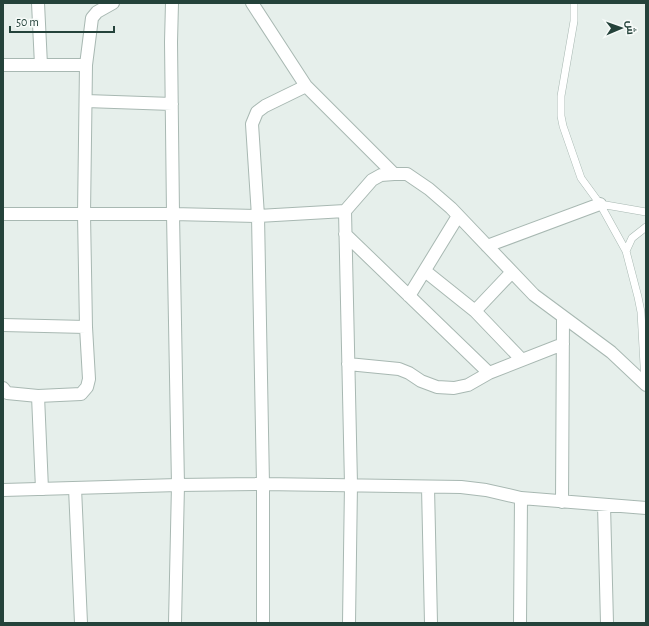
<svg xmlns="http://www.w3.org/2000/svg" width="649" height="626" viewBox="0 0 649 626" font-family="'Alegreya Sans',Cairo,sans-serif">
<rect width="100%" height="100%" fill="#e6efeb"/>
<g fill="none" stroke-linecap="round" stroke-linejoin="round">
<defs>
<path id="service" d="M574 3V21L561 96V116L563 126 581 178 600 204 626 251 638 297 641 312 645 383
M600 204 646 212
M626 251 632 238 646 227"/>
<path id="minor" d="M38 3 41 65
M172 3 171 42 173 214 178 485 263 484 461 487 486 490 521 498 646 508
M252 3 306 86 394 174
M3 65H86
M86 101 172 104
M345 211 351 484 349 623
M3 214H173L258 216 345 211 372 180 381 175 394 174H407L429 189 451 208 534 295 611 352 646 385
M345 234 489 373
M487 246 600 204
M425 271 475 311 522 360
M409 296 458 216
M475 311 512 272
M3 325 86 327
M348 364 399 369 409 373 421 381 437 387 454 388 468 385 489 373 563 344
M3 388 7 393 38 396 81 394 87 387 89 379 86 327 84 214 86 65 92 18 97 12 113 3
M38 396 42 489
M428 487 431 623
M75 488 81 623
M562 502 563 317
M604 505 607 623
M263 623V484L258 216 252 124 257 112 265 106 306 86
M520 623 521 498"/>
<path id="tertiary" d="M3 490 178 485 175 623"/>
</defs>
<use href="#service" stroke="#a8b8b2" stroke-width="8"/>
<use href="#minor" stroke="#a8b8b2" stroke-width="14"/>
<use href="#tertiary" stroke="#a8b8b2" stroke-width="14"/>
<use href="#service" stroke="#fff" stroke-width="7"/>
<use href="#minor" stroke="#fff" stroke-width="12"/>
<use href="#tertiary" stroke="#fff" stroke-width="12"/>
</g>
<rect width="649" height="626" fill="none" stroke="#24423a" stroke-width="8"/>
<g transform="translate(621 28) rotate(88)" stroke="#f7fbf9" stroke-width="3" paint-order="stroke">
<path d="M0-3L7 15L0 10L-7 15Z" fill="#24423a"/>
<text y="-6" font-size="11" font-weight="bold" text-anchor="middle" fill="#24423a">ش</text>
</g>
<path d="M10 26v6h104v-6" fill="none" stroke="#24423a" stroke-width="2"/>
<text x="16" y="26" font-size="12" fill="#24423a" stroke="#f7fbf9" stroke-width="3" paint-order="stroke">50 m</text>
</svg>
